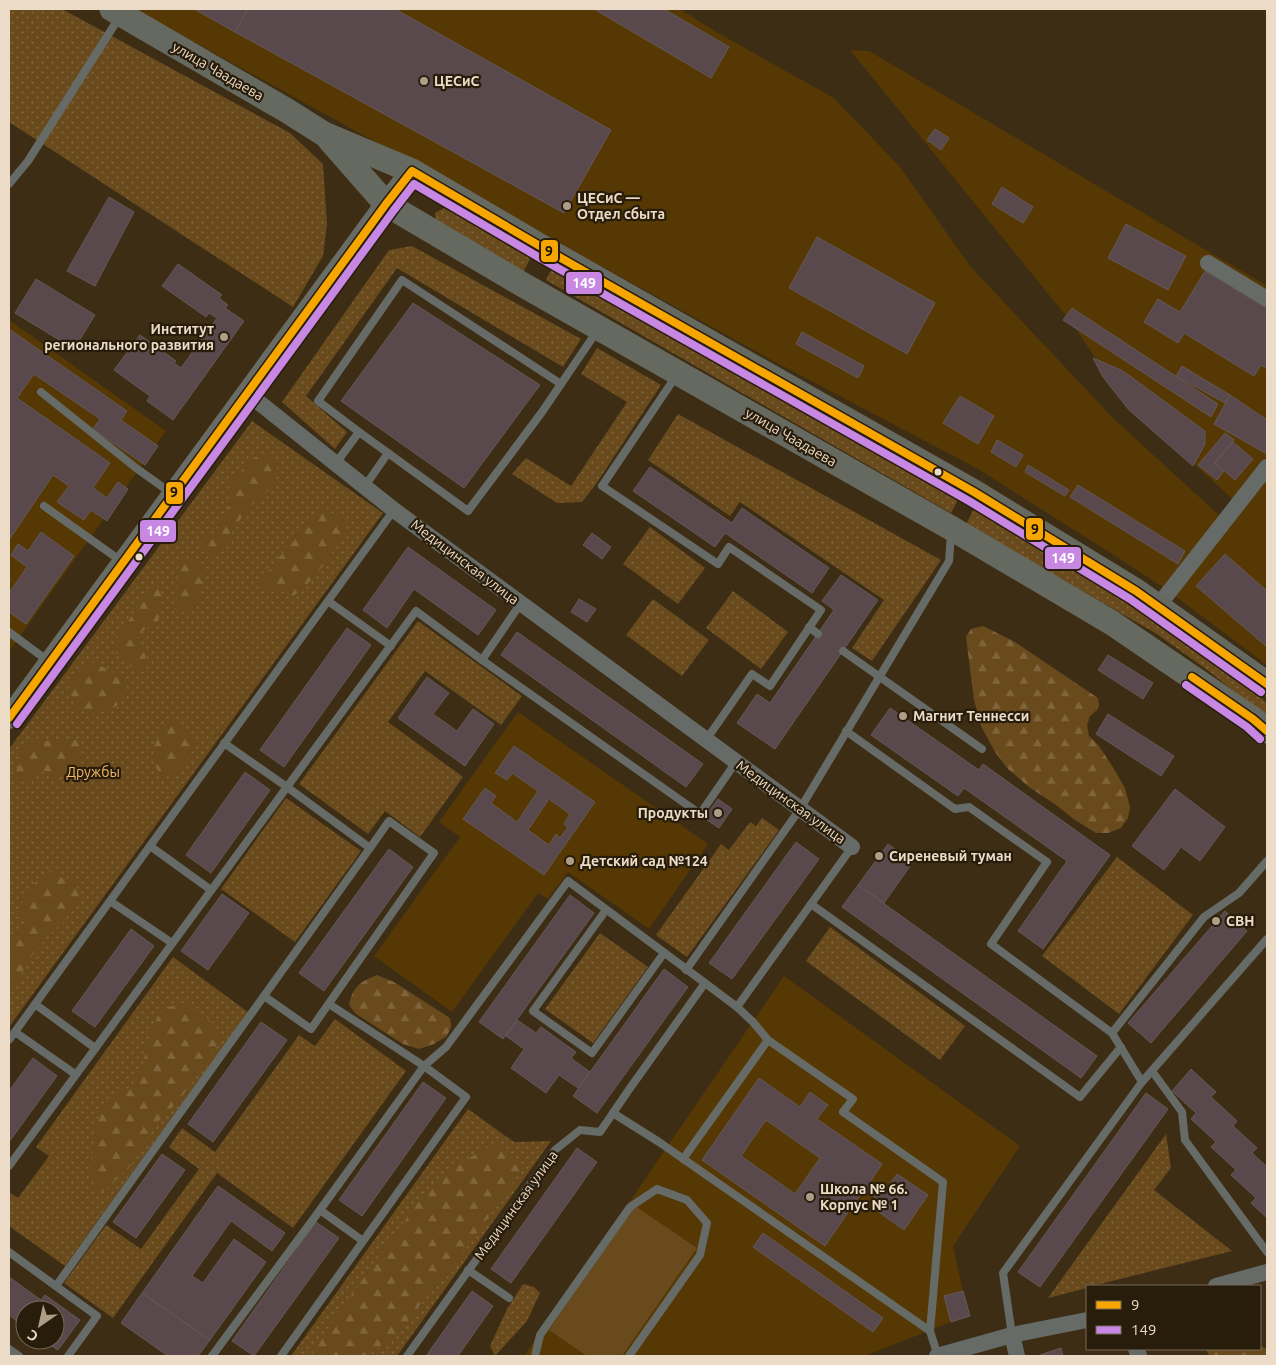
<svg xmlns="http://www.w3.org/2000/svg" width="1276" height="1365" font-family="Ubuntu,sans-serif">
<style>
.built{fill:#553804}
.grass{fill:url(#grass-dots)}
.forest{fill:url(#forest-firs)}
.pitch{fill:#694a1d}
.building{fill:#59484c;stroke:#655956;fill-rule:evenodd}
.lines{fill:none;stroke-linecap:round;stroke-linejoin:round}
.service{stroke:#666b67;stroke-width:8}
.minor{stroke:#666b67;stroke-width:16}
.secondary{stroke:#686c65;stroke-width:22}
.primary{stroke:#66695f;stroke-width:25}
.bus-1-casing{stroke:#281c0b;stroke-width:11}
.bus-2-casing{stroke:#281c0b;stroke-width:11}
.bus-1{stroke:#f7a600;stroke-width:8}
.bus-2{stroke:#c787e3;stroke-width:8}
.poi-dot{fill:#ae9e88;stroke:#281c0b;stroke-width:2}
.bus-dot{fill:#ecdbc6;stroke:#281c0b;stroke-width:2}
.labels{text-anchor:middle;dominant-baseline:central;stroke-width:4.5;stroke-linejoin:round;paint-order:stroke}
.street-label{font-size:14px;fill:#ecdbc6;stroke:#281c0b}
.poi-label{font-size:14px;font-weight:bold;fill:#ecdbc6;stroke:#281c0b;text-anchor:start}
.park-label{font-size:14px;fill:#f6bb67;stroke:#281c0b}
.line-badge{stroke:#281c0b;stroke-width:2}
.badge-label{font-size:14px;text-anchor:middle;font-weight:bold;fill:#fff}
.pale-badge-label{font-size:14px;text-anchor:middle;font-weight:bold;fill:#111}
</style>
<defs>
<pattern id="grass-dots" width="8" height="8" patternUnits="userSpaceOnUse" patternTransform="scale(1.25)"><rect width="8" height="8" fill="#694a1d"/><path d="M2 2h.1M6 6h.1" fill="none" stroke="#7f643c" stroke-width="1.8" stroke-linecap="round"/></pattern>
<pattern id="forest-firs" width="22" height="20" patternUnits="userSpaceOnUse" patternTransform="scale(1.25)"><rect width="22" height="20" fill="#694a1d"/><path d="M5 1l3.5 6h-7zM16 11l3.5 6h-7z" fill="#7f643c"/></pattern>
</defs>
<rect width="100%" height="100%" fill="#3c2d14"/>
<!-- built -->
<g class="built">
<polygon points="134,9 680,9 718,33 834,98 900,167 970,266 1113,418 1222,518 1238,504 1125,401 1071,322 850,50 869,51 1267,286 1267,665 1167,590 1126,563 978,469 779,364"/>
<polygon points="9,320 166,431 9,652"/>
<polygon points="518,712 708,844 649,929 568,872 548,899 538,893 452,1012 374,956 460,837 439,822"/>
<polygon points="784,976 1020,1146 953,1246 963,1291 970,1316 951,1322 865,1356 524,1356"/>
</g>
<!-- grass -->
<g class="grass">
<polygon points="9,9 62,9 290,133 323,164 327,224 323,256 293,307 9,122"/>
<polygon points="444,208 532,255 523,273 436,222 435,213"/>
<polygon points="412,246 581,339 563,367 397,268 306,396 347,432 335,449 282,402 389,250"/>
<polygon points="552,268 959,498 951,513 546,280"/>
<polygon points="597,348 661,385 596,484 582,502 557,503 512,474 526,458 571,486 627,402 581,374"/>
<polygon points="678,414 941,560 872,661 852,648 884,600 740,502 730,516 648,460"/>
<polygon points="252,421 383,513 9,1027 9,749"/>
<polygon points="974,509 1165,624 1217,663 1267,703 1267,718 1210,672 1157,634 966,524"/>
<polygon points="650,527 705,568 678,604 623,564"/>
<polygon points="733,591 788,632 761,669 706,628"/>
<polygon points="653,599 709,640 682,676 626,635"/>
<polygon points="418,621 522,696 501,725 425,671 388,722 463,777 420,837 385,811 368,834 299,784"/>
<polygon points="286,798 361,851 295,942 221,889"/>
<polygon points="762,818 779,830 687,957 656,935 721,844 729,850 750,822 756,826"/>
<polygon points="1117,857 1193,915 1119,1014 1042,956"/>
<polygon points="830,927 965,1026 940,1060 806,961"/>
<polygon points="600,933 648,967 593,1043 545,1009"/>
<polygon points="173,957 248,1012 65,1266 9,1226 9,1192 18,1198 49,1156 36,1147"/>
<polygon points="335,1019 406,1071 293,1228 217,1173 113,1318 64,1283 106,1225 141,1249 199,1169 169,1147 182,1128 215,1152 299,1035 315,1046"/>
<polygon points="468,1109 514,1142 551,1141 397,1356 291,1356"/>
<polygon points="1166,1134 1171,1168 1154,1190 1232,1251 1092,1286 1087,1286 1087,1288 1048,1298"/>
<polygon points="523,1284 534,1287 540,1293 527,1321 495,1356 490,1346 507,1309"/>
</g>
<!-- forest -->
<g class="forest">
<path d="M263 453C269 455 272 457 275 462 286 481 259 497 248 509 237 522 230 538 219 551L214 554C205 551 200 548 203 538L211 535 218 529 220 519 230 505 232 495 230 484 250 460Z"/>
<path d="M319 508 341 517 349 523C335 550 318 578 293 596 283 591 274 588 262 588L261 585V581L310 518Z"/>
<path d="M186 558 204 569 207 574C201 582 202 590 199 598 195 605 184 613 176 614L174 613 177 599 179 562 182 559Z"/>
<path d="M152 586 157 587 161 590V609L158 622C148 628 137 631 136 644 147 654 149 658 140 671H136L113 650V645L148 590Z"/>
<polygon points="983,626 1015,642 1098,698 1099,705 1098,709 1090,716 1087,725 1089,736 1099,746 1114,769 1125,788 1130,807 1128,818 1121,828 1108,833 1096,833 1075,820 1056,805 1029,787 1008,769 995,752 981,726 974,700 966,637 971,629"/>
<path d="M90 662C98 664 120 674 125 681 130 689 123 701 116 706 113 708 98 713 94 713 87 713 81 710 75 707 65 684 71 675 90 662Z"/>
<path d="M169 721C183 723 193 732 197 745L180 769 171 776 163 777C160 773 156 769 154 763 149 751 161 730 169 721Z"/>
<path d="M76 740C80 743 82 745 82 750 81 760 66 779 57 781 54 778 51 773 48 772 37 766 28 791 14 775L19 765 21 750 26 743 38 741Z"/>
<path d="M50 870 63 878 73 881 81 896 63 922 45 939 30 958 18 981 9 996V943L13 942 24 930V919L20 909C26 892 35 880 50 870Z"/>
<path d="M377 975 394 982 450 1018 451 1024V1027L447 1036 434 1044 419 1049 403 1044 356 1014 349 1005C353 986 360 982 377 975Z"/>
<path d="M183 1003C196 1011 222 1024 221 1041L180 1099 158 1122 132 1164 103 1192 94 1189 92 1181 90 1165 92 1156 95 1126 104 1104 118 1093 130 1088 141 1071 149 1038 157 1018 166 1008Z"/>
<polygon points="500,1145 521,1164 520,1172 455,1264 432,1288 401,1331 367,1356 311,1356 321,1338 427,1190 457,1166 479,1152 489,1147"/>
<polygon points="1260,1346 1267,1349 1267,1356 1209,1356 1206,1349 1260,1349"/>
</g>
<!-- pitch -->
<polygon class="pitch" points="635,1206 697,1248 622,1356 587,1356 549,1330"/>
<!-- building -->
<g class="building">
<polygon points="194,9 248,9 235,32"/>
<polygon points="248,9 395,9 611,130 564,213 235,32"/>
<polygon points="594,9 664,9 729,47 711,78"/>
<polygon points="935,129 949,138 941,150 927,140"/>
<polygon points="1002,187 1033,207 1023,223 992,204"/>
<polygon points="109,197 134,212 95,286 67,271"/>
<polygon points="1126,224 1186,256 1168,290 1108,258"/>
<polygon points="817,237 935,303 907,354 789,288"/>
<polygon points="178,264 222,295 219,298 228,305 225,308 244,321 173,420 147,401 150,396 114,370 140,335 176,361 174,363 181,368 217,318 209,313 206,317 162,286"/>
<polygon points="1205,271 1267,309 1266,314 1267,314 1267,369 1261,365 1254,376 1184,333 1178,343 1144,322 1158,299 1180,312"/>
<polygon points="36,279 95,315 74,349 15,313"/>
<polygon points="413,303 540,385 464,488 341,401"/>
<polygon points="1072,308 1218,404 1211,417 1063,320"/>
<polygon points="9,329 127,411 121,420 158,446 145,465 93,429 100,419 34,374 17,398 110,463 93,488 107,498 118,482 128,489 107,521 91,510 84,520 57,502 69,486 53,475 9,540"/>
<polygon points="802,332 864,366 858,378 796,344"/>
<polygon points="1093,358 1123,371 1205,431 1205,444 1193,466 1129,410 1103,377"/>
<polygon points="1182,366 1230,395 1225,403 1176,376"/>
<polygon points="1230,395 1267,420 1267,454 1214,424"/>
<polygon points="960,396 994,416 978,444 943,423"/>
<polygon points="1225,433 1234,440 1214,463 1224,471 1217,480 1198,465"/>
<polygon points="997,440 1023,455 1016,467 991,452"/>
<polygon points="1233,442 1253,459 1235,480 1215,463"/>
<polygon points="1028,465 1069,490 1065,496 1025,472"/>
<polygon points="650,467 732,523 742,508 829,568 812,593 725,533 715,547 633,491"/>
<polygon points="1078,485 1185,551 1178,564 1070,497"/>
<polygon points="41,532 74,556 26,624 9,612 9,593 27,567 11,555 18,544 28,551"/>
<polygon points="592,533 611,547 602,559 583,545"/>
<polygon points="408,547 496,610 478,635 414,589 387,628 363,610"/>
<polygon points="1225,554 1267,591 1267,647 1196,586"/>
<polygon points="841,575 878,600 775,749 737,723 757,694 770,703 834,610 822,601"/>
<polygon points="579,599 596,609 587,622 571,612"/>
<polygon points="347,628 371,645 284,767 260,750"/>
<polygon points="517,632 703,764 686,787 501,655"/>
<polygon points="1108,655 1153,683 1143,699 1098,670"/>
<polygon points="427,677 449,693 433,714 457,731 473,709 494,724 465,766 398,718"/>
<polygon points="890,708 979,770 983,764 1110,855 1043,949 1018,931 1067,861 964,788 958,796 871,735"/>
<polygon points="1108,714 1174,756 1161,776 1096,734"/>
<path d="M514 746 595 802 544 875 463 819 485 788 496 796 491 803 517 822 538 791 512 773 507 780 495 773ZM549 799 570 814 564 824 568 827 560 838 556 834 549 845 528 830Z"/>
<polygon points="245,772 270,790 211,873 186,855"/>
<polygon points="1175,789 1225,827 1200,861 1181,847 1164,870 1132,846"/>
<polygon points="718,799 732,809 719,828 704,818"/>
<polygon points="796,842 819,859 732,979 709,963"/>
<polygon points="888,844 913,862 884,903 858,885"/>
<polygon points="389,849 413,867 324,991 299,973"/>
<polygon points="858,885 1097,1056 1081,1078 842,907"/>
<polygon points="222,894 249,913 208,970 181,951"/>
<polygon points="570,895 594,913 503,1039 479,1022"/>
<polygon points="1225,911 1247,931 1151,1043 1128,1023"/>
<polygon points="131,929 154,946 95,1027 72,1011"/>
<polygon points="664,969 688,987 597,1113 573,1096"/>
<polygon points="517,1020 536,1033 541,1027 576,1052 571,1058 590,1072 578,1088 559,1075 546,1093 511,1068 524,1049 506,1036"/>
<polygon points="261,1022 287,1040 213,1142 188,1124"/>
<polygon points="33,1058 57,1076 9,1142 9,1091"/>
<polygon points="1191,1069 1216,1092 1211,1097 1237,1121 1233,1126 1257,1148 1252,1153 1267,1167 1267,1218 1251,1203 1256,1198 1231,1175 1236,1170 1211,1147 1216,1142 1191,1119 1196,1113 1172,1091"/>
<path d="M759 1078 800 1107 810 1092 828 1105 817 1119 882 1164 870 1182 884 1192 897 1174 928 1195 904 1230 873 1208 879 1200 864 1189 825 1246 702 1160ZM766 1120 820 1158 795 1194 741 1156Z"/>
<polygon points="423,1082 446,1098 362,1216 339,1200"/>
<polygon points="1146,1093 1168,1109 1040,1287 1018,1272"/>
<polygon points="577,1148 597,1162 511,1283 491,1269"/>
<polygon points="162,1154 185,1170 136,1238 113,1222"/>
<polygon points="218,1186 285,1233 272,1251 231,1221 192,1276 203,1283 234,1239 266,1262 210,1340 142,1293"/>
<polygon points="316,1222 339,1238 254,1356 232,1341"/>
<polygon points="763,1233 883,1318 873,1332 753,1247"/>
<polygon points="9,1277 41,1300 45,1295 80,1320 58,1350 43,1340 55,1340 55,1310 25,1310 25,1327 9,1315"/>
<polygon points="472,1291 493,1306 458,1356 426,1356"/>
<polygon points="963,1291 970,1316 951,1322 944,1296"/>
<polygon points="142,1293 210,1340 198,1356 168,1356 121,1323"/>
<polygon points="1061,1348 1063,1356 1040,1356 1040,1355"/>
</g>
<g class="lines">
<!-- service -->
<g class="service">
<polyline points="9,184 28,161 120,16"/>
<polyline points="676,376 602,486 718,564 729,547 821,610 770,686 752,674 706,740"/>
<polyline points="41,392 136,468 171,493"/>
<polyline points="359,432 318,401 402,280 561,384"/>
<polyline points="336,463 359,432 388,453"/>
<polyline points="365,486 388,453 468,511 542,412 597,331"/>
<polyline points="44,506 121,561"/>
<polyline points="328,601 391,646"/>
<polyline points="521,603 482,660 700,814 736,762"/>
<polyline points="809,627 818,634"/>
<polyline points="9,632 48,661"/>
<polyline points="843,651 982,749"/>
<polyline points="846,731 955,809 969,807 1047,862 991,944 1112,1033 1204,917 1239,893 1267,861"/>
<polyline points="150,846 211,890"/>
<polyline points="110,901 172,943"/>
<polyline points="811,904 1080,1097 1121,1047"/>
<polyline points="606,910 533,1011 592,1053 664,953"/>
<polyline points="686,970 800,809 949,561 951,534"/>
<polyline points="264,996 311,1029 434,853 389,821 370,848"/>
<polyline points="35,1004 95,1048"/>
<polyline points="737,1007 753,1022 768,1040"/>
<polyline points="15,1032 75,1074"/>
<polyline points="1112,1033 1142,1082 1267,939"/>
<polyline points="9,1040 394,510"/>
<polyline points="1152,1071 1182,1112 1185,1140 1267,1252"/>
<polyline points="613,1113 659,1142 930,1331 938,1356"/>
<polyline points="683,1159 768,1040 853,1099 843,1112 943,1182 930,1331"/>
<polyline points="9,1166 416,611 482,660"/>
<polyline points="320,1210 363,1241"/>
<polyline points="9,1252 97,1316 68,1356"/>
<polyline points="468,1270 509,1298"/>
<polyline points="56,1286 370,848 287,787 224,743"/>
<polyline points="1012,1335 1003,1273 1142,1082"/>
<polyline points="9,1349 19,1356"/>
<polyline points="212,1356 320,1210 424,1066 446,1047 568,881 705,983"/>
<polyline points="281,1356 466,1097 424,1066 329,1004"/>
<polyline points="407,1356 555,1150 580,1130 600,1132 628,1091 705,983 737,1007 852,847"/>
<polyline points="535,1356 540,1335 630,1207 657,1189 687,1200 707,1223 700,1255 629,1356"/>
</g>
<!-- minor -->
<g class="minor">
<polyline points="1208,263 1267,299"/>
<polyline points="247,393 394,510 852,847"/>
<polyline points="1158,606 1267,467"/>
<polyline points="1216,1286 1267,1272"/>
<polyline points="1012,1335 1017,1356"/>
<polyline points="1136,1349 1139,1356"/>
<polyline points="937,1356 1012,1335 1087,1320"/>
</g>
<!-- secondary -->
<polyline class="secondary" points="9,718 386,204 412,171"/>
<!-- primary -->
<g class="primary">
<polyline points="112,9 286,110 324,134 412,171 545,249 974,492 1136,591 1267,684"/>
<polyline points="329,139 386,204 525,286 951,528 1112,623 1253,719 1267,731"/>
</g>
<!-- bus-1 casing -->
<g class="bus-1-casing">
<g id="bus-1">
<polyline points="1192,677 1253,719 1267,731"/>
<polyline points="9,718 386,204 412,171 545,249 974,492 1136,591 1267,684"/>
</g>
</g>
<!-- bus-2 casing -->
<g class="bus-2-casing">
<g id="bus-2">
<polyline points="1186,685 1247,727 1260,739"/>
<polyline points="17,724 394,210 414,184 540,258 969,501 1130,599 1261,692"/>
</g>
</g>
<!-- bus-1 -->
<use href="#bus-1" class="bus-1"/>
<!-- bus-2 -->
<use href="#bus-2" class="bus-2"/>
</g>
<!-- markers -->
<g class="poi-dot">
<circle cx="424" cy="81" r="5"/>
<circle cx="567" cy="206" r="5"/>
<circle cx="224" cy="337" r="5"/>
<circle cx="903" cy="716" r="5"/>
<circle cx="718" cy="813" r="5"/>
<circle cx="879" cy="856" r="5"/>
<circle cx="570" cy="861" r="5"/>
<circle cx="1216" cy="921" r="5"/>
<circle cx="810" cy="1197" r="5"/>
</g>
<g class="bus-dot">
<circle cx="938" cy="472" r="4.5"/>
<circle cx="139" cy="557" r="4.5"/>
</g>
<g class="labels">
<!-- street labels -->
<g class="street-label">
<text transform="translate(218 71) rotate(30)">улица Чаадаева</text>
<text transform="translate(791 437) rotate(30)">улица Чаадаева</text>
<text transform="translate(465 562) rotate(37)">Медицинская улица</text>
<text transform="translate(791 802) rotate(36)">Медицинская улица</text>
<text transform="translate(516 1205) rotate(-54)">Медицинская улица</text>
</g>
<!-- poi labels -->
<g class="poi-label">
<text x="434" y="81">ЦЕСиС</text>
<text x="577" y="198">ЦЕСиС —<tspan x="577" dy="16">Отдел сбыта</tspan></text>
<text x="214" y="329" text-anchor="end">Институт<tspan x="214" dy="16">регионального развития</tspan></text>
<text x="913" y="716">Магнит Теннесси</text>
<text x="708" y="813" text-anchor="end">Продукты</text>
<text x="889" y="856">Сиреневый туман</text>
<text x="580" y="861">Детский сад №124</text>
<text x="1226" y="921">СВН</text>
<text x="820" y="1189">Школа № 66.<tspan x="820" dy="16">Корпус № 1</tspan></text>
</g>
<!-- park labels -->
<g class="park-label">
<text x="93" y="772">Дружбы</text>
</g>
</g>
<g class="line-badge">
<rect x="540" y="239" width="19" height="24" rx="5" fill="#f7a600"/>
<rect x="565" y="271" width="38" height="24" rx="5" fill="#c787e3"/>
<rect x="165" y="481" width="19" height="24" rx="5" fill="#f7a600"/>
<rect x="1025" y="517" width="19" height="24" rx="5" fill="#f7a600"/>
<rect x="139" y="519" width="38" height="24" rx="5" fill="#c787e3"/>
<rect x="1044" y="546" width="38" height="24" rx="5" fill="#c787e3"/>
</g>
<g class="badge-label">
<text x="584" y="288">149</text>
<text x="158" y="536">149</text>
<text x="1063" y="563">149</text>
</g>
<g class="pale-badge-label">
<text x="549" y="256">9</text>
<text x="174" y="497">9</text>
<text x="1035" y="534">9</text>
</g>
<!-- border -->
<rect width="1276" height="1365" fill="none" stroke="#ecdbc6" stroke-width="20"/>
<!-- legend -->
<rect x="1086" y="1285" width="175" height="65" fill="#281c0b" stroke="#766856"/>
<rect x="1096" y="1301" width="25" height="8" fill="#f7a600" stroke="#766856"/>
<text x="1131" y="1310" font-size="15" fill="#ecdbc6">9</text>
<rect x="1096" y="1326" width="25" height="8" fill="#c787e3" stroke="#766856"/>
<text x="1131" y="1335" font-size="15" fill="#ecdbc6">149</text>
<!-- north arrow -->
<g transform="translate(40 1325) rotate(214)"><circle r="24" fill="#281c0b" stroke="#766856"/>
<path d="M0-4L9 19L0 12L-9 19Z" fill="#ae9e88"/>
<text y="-8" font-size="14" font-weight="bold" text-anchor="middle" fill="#ecdbc6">С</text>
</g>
</svg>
